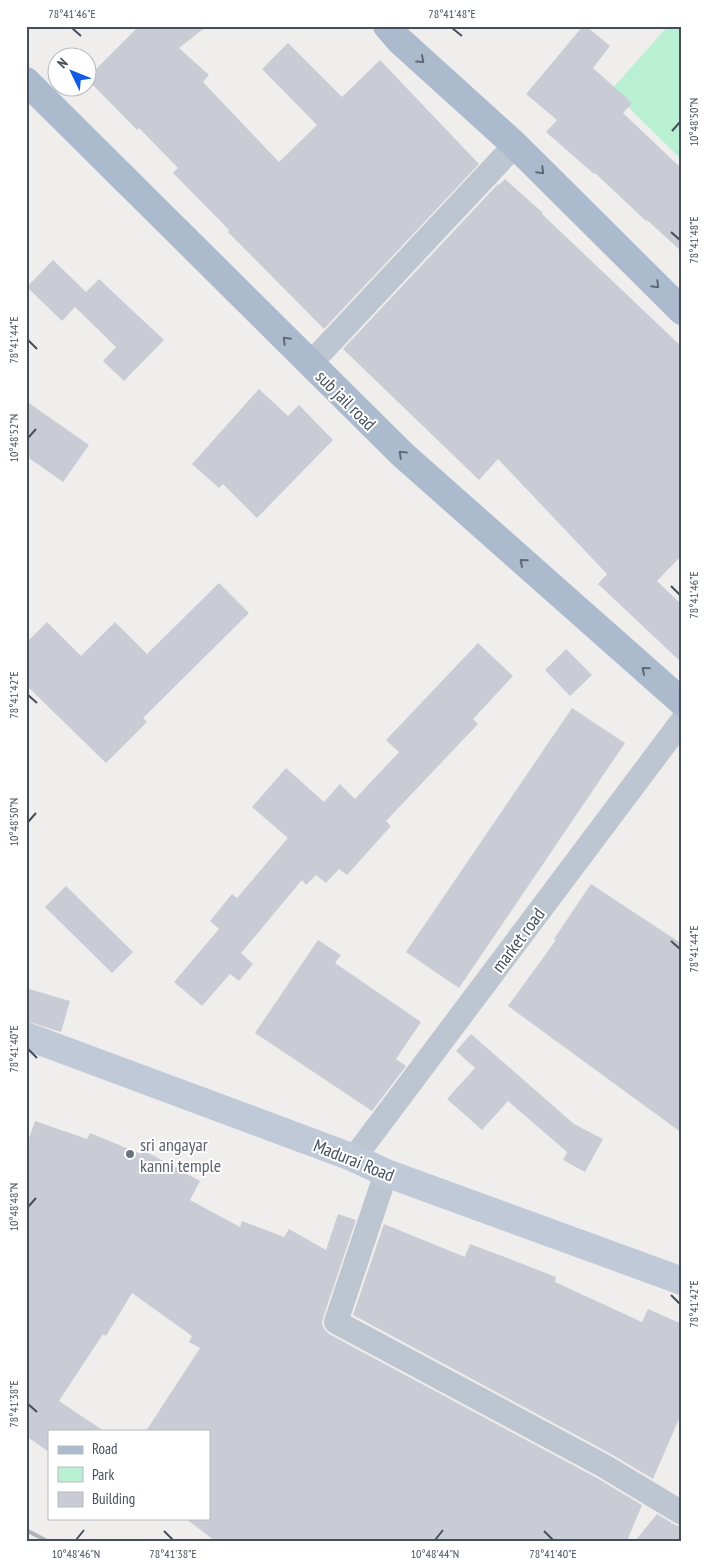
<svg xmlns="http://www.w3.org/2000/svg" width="708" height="1567" font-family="'PT Sans Narrow',sans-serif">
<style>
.green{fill:#b9f0d3}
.building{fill:#c9ccd4}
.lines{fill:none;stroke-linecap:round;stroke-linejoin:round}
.minor{stroke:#bdc6d0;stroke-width:24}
.secondary{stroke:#bfc9d7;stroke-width:28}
.primary{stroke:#acbace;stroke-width:28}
.rail{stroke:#afb2b8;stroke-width:4}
.oneway{stroke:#5f6a78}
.ticks{fill:none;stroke:#454f5c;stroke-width:2}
.worship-dot{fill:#6b7280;stroke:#fff;stroke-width:2}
.labels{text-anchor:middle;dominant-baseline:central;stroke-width:4;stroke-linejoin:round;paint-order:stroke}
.street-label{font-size:18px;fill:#454f5c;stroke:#fff}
.worship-label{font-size:18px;fill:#5b616d;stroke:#fff;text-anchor:start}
.neatline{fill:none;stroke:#454f5c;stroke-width:2}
.ticks-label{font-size:12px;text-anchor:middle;fill:#454f5c}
</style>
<rect width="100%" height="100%" fill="#f0eeed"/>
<!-- green -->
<polygon class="green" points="668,26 682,26 682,160 611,90"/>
<!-- building -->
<g class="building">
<polygon points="139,26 207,26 179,48 209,75 203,82 279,162 317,125 262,69 288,43 342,97 380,60 479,164 324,329 228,232 229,230 173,173 178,168 139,128 137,130 88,80 88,77"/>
<polygon points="583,26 586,26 610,46 593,68 632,103 623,113 682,169 682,252 647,220 646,221 595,173 594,174 546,132 557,120 526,94"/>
<polygon points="505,179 543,213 542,214 682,347 682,555 657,581 682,605 682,663 598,584 607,574 498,459 479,480 343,349 498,184 499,185"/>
<polygon points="53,260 86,292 99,279 164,340 124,381 103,361 116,347 75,307 62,321 27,287"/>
<polygon points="259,389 288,416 299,405 333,440 257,518 223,484 219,488 192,464"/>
<polygon points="26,401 89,445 63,482 26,456"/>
<polygon points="219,583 249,613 143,718 147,722 106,763 26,685 26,643 47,622 81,656 115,622 147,654"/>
<polygon points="478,643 513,676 473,719 478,724 386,821 391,826 347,875 339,869 326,883 316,875 306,885 302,880 241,953 253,964 239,981 230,974 202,1006 174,982 219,929 210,921 232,894 237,898 288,838 252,807 286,768 324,802 340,784 355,799 399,752 386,740"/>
<polygon points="566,649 592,675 570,696 545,670"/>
<polygon points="572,708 625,743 459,988 406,952"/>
<polygon points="591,884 682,944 682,1133 508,1006 556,940 554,939"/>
<polygon points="66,886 133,952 112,973 45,907"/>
<polygon points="318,940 341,955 335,963 421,1022 396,1059 406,1066 372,1111 255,1033"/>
<polygon points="26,988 70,1001 61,1032 26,1021"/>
<polygon points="471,1034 574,1124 603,1139 585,1172 563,1160 567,1152 508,1101 482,1130 447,1099 475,1068 456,1051"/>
<polygon points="35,1121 87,1139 90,1133 141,1154 143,1150 200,1181 190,1200 240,1227 242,1221 284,1237 289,1229 326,1250 338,1214 356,1220 323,1318 322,1324 325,1330 329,1334 597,1478 642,1505 627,1541 215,1541 185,1518 209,1518 209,1431 146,1431 200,1348 189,1342 192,1336 132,1293 106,1336 103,1334 59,1401 104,1431 49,1431 49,1452 26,1436 26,1147"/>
<polygon points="384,1224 465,1257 470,1244 515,1261 556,1277 555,1282 642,1322 648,1309 682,1324 682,1412 653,1479 611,1454 353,1315"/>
<polygon points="657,1514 675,1525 682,1527 682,1541 635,1541"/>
</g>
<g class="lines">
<!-- minor -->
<g class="minor">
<polyline points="310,364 515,145"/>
<polyline points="354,1158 682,721"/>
<polyline points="386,1173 336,1322 604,1466 682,1513"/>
</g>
<!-- secondary -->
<polyline class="secondary" points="26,1036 354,1158 386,1173 682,1281"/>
<!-- primary -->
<g class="primary">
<polyline points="387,26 399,40 515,145 682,311"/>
<polyline points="26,81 403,455 682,702"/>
</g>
<!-- rail -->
<polyline class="rail" points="26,1530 47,1541"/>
</g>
<!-- one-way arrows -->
<defs><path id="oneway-chevron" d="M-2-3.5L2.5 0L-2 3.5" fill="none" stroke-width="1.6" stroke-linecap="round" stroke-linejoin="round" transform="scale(1.25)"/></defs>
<g class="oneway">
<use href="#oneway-chevron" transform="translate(421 60) rotate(42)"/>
<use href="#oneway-chevron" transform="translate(541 171) rotate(45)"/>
<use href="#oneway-chevron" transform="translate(656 285) rotate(45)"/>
<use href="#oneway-chevron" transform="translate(286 340) rotate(-135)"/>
<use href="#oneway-chevron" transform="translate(402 454) rotate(-137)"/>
<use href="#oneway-chevron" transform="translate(523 562) rotate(-139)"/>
<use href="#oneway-chevron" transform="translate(645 670) rotate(-139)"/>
</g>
<!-- ticks -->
<path class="ticks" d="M72 28 81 36M452 28 462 36M672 131 680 122M671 232 680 240M28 340 37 349M28 438 36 429M671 586 680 595M28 695 37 703M28 822 36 813M671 941 680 949M28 1049 37 1058M28 1207 36 1198M671 1295 680 1304M28 1404 37 1412M164 1531 173 1540M544 1531 553 1540M76 1540 84 1530M435 1540 443 1530"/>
<!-- markers -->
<circle class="worship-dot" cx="130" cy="1154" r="5"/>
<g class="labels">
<!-- street labels -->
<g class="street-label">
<text transform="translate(346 400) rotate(45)">sub jail road</text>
<text transform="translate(518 940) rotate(-53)">market road</text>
<text transform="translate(354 1160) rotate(22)">Madurai Road</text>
</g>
<!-- worship labels -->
<g class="worship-label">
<text x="140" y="1144">sri angayar<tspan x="140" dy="21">kanni temple</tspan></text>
</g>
</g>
<!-- border -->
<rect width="708" height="1567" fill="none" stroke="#ffffff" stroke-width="55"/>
<!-- legend -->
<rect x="48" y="1430" width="162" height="90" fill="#ffffff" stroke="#b5b9be"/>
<rect x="58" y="1446" width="25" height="8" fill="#acbace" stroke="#b5b9be"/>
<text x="92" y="1454" font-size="15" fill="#454f5c">Road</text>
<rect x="58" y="1467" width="25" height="15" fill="#b9f0d3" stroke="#b5b9be"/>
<text x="92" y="1480" font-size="15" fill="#454f5c">Park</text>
<rect x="58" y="1492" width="25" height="15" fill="#c9ccd4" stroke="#b5b9be"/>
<text x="92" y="1504" font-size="15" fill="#454f5c">Building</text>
<!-- north arrow -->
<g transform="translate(72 72) rotate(313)"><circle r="24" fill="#ffffff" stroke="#b5b9be"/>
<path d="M0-4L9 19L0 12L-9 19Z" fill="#125ce5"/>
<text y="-8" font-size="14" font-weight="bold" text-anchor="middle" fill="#454f5c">N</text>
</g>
<rect x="28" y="28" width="652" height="1512" class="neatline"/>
<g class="ticks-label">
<text x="72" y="18">78°41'46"E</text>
<text x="452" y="18">78°41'48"E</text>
<text transform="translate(694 122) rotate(-90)" y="4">10°48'50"N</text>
<text transform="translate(694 240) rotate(-90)" y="4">78°41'48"E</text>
<text transform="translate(14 340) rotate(-90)" y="4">78°41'44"E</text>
<text transform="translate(14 438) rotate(-90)" y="4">10°48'52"N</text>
<text transform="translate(694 595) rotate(-90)" y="4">78°41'46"E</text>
<text transform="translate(14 695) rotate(-90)" y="4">78°41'42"E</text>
<text transform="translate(14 822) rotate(-90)" y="4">10°48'50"N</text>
<text transform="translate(694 949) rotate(-90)" y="4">78°41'44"E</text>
<text transform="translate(14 1049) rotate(-90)" y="4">78°41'40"E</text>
<text transform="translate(14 1207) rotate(-90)" y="4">10°48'48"N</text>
<text transform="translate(694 1304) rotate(-90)" y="4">78°41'42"E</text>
<text transform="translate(14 1404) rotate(-90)" y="4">78°41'38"E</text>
<text x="76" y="1558">10°48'46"N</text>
<text x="173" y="1558">78°41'38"E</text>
<text x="435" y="1558">10°48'44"N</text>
<text x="553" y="1558">78°41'40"E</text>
</g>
</svg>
